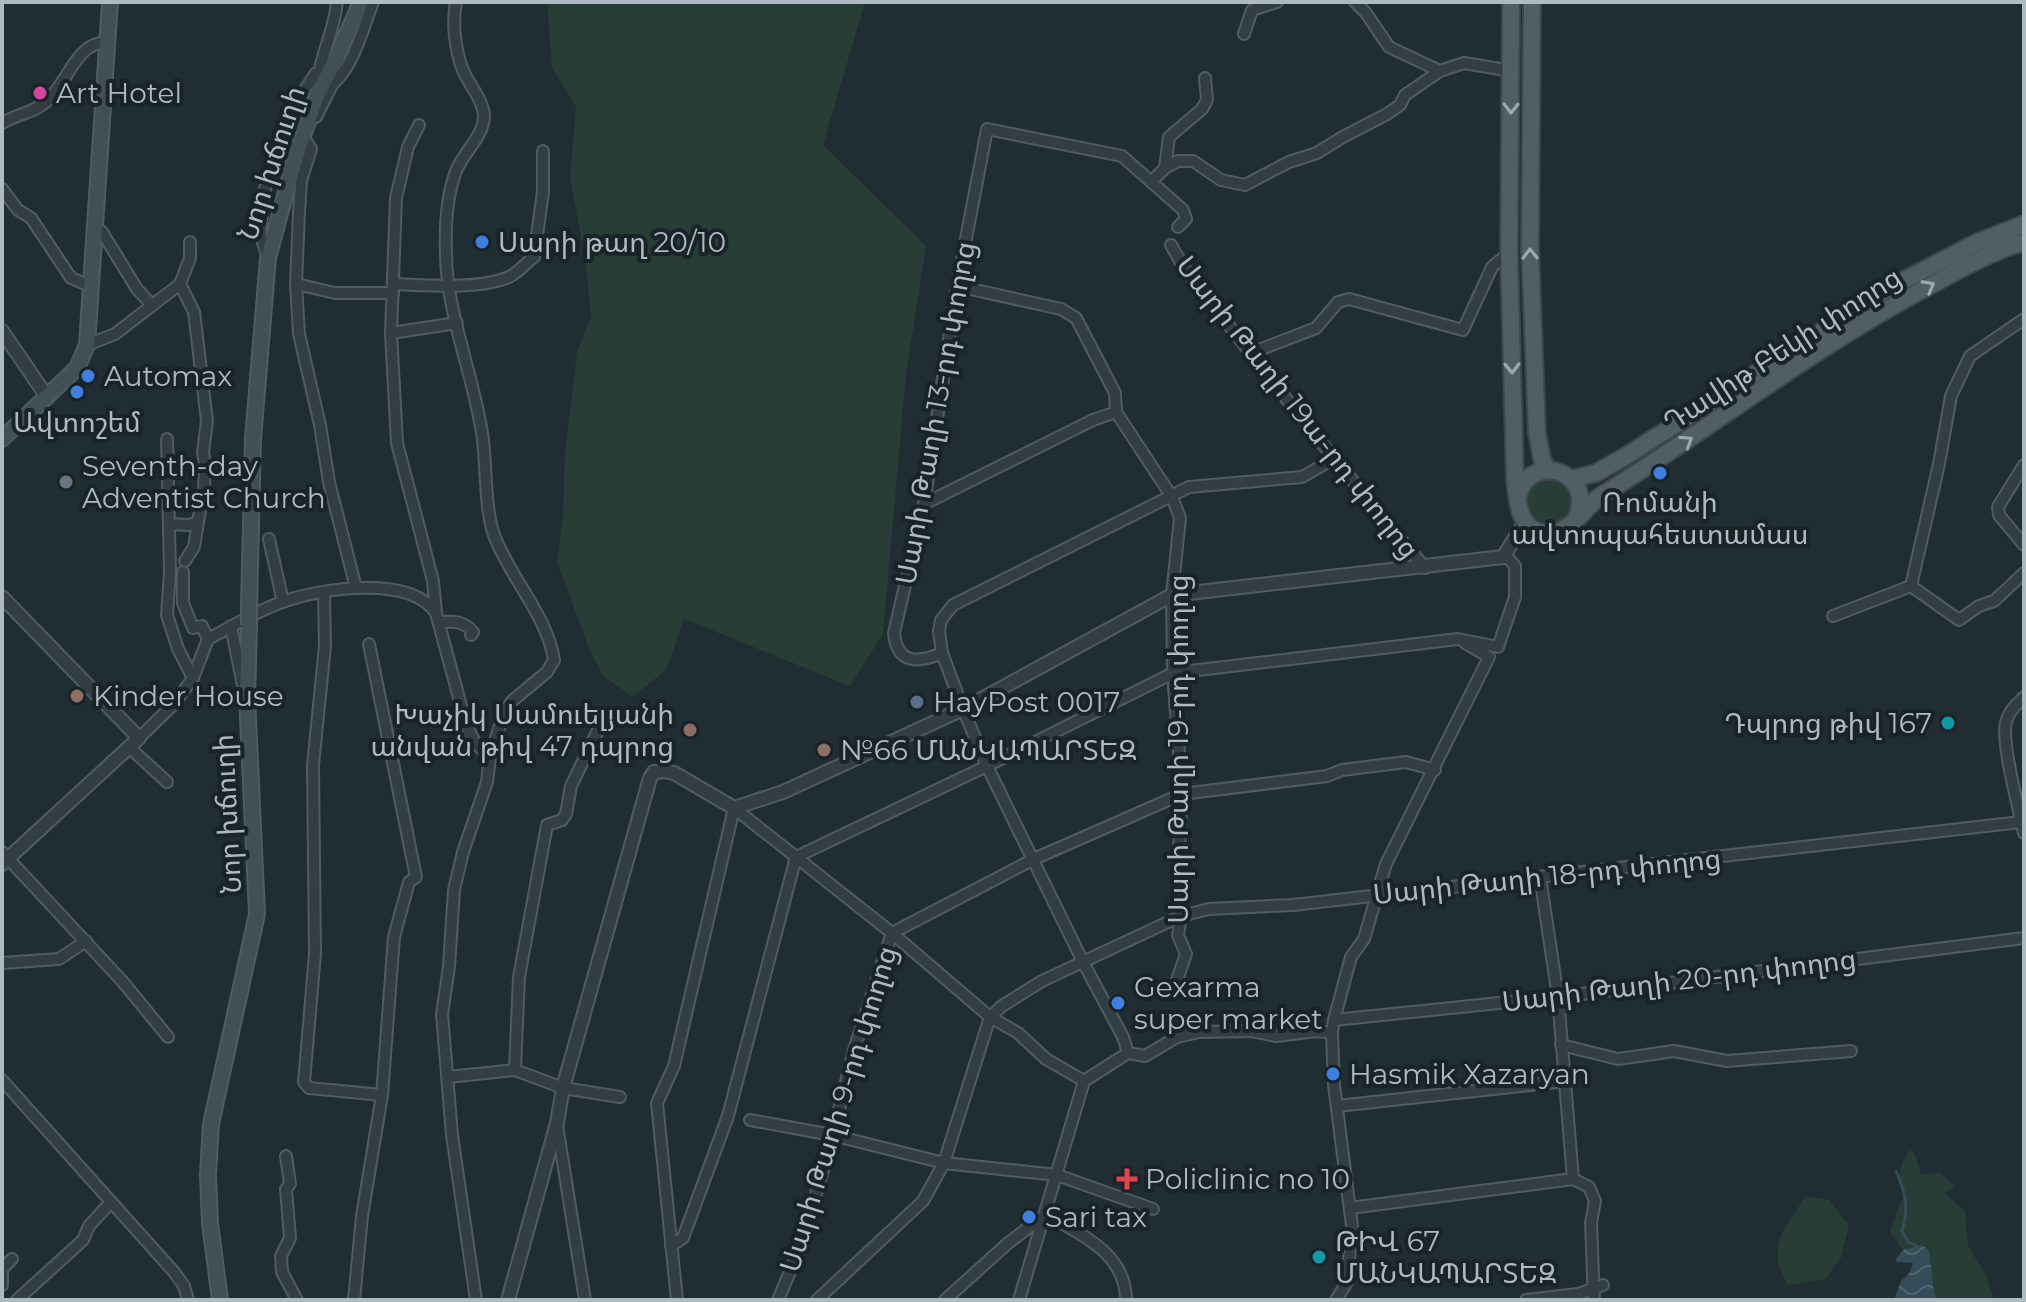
<svg xmlns="http://www.w3.org/2000/svg" width="2026" height="1302" font-family="Montserrat,'Noto Sans Armenian',sans-serif">
<style>
.grass{fill:#293d37}
.water{fill:url(#water-waves)}
.lines{fill:none;stroke-linecap:round;stroke-linejoin:round}
.stream{stroke:#354d59;stroke-width:3}
.minor-casing{stroke:#515c62;stroke-width:14}
.tertiary-casing{stroke:#515c62;stroke-width:16}
.secondary-casing{stroke:#515c62;stroke-width:18}
.primary-casing{stroke:#3d474d;stroke-width:20}
.minor{stroke:#333e44;stroke-width:10}
.tertiary{stroke:#333e44;stroke-width:12}
.secondary{stroke:#414f57;stroke-width:14}
.primary{stroke:#515e64;stroke-width:16}
.secondary-bridge-casing{stroke:#515c62;stroke-width:18;stroke-linecap:butt}
.secondary-bridge{stroke:#414f57;stroke-width:14}
.oneway{stroke:#9ba8ae}
.hotel-dot{fill:#d1479c;stroke:#192328;stroke-width:3}
.shop-dot{fill:#3f7fe0;stroke:#192328;stroke-width:3}
.worship-dot{fill:#6b7280;stroke:#192328;stroke-width:3}
.education-dot{fill:#8d6e63;stroke:#192328;stroke-width:3}
.service-dot{fill:#5c6f8a;stroke:#192328;stroke-width:3}
.culture-dot{fill:#0f9aa8;stroke:#192328;stroke-width:3}
.health-dot{fill:#e0444e;stroke:#192328;stroke-width:3}
.labels{text-anchor:middle;dominant-baseline:central;stroke-width:8;stroke-linejoin:round;paint-order:stroke}
.poi-label{font-size:28px;fill:#adbac1;stroke:#192328;text-anchor:start}
.street-label{font-size:28px;fill:#adbac1;stroke:#192328}
</style>
<defs>
<pattern id="water-waves" width="16" height="10" patternUnits="userSpaceOnUse" patternTransform="scale(2)"><rect width="16" height="10" fill="#354d59"/><path d="M0 5q4-4 8 0t8 0" fill="none" stroke="#50656f"/></pattern>
</defs>
<rect width="100%" height="100%" fill="#202d33"/>
<!-- grass -->
<g class="grass">
<polygon points="547,2 865,2 823,145 926,246 906,374 883,634 850,686 684,619 667,669 633,697 603,676 590,651 557,562 563,516 565,453 577,352 591,317 585,258 570,178 576,107 552,68"/>
<circle cx="1549" cy="502" r="24"/>
<polygon points="1909,1150 1915,1154 1921,1175 1940,1172 1955,1187 1944,1193 1965,1211 1968,1246 1987,1277 1994,1300 1938,1300 1934,1293 1929,1250 1921,1245 1903,1250 1890,1232 1903,1196 1898,1180 1903,1161"/>
<path d="M1806 1196 1829 1200 1849 1225 1841 1258 1825 1279 1788 1285C1764 1247 1785 1228 1806 1196Z"/>
</g>
<!-- water -->
<polygon class="water" points="1921,1245 1929,1250 1934,1293 1938,1300 1894,1300 1901,1281 1910,1272 1913,1263 1897,1262 1895,1260 1903,1250"/>
<g class="lines">
<!-- stream -->
<path class="stream" d="M1896 1171C1906 1193 1909 1208 1902 1231L1908 1242 1917 1246"/>
<!-- minor casing -->
<g class="minor-casing">
<g id="minor">
<path d="M337 2C334 36 317 58 318 93 351 80 361 33 373 2"/>
<path d="M456 2C452 23 455 48 462 68 468 84 484 100 484 117 483 137 463 153 456 171 447 195 445 229 446 255 447 314 473 374 482 433 487 464 484 506 494 535 510 578 547 615 554 660L547 672 512 701 504 713 490 757 487 782 463 852 454 890 449 967 442 1014 452 1135 476 1300"/>
<polyline points="1355,2 1366,13 1389,47 1440,71"/>
<polyline points="1244,34 1252,10 1277,2"/>
<polyline points="316,117 331,87"/>
<path d="M2 123C17 114 34 113 47 101 69 82 75 42 108 42"/>
<polyline points="419,125 408,147 396,198 391,333 397,443 433,581 436,613 466,724 475,743 490,757"/>
<polyline points="303,136 311,149 301,181 299,212 296,284 299,334 320,425 329,482 356,588"/>
<polyline points="1165,168 1169,137 1202,109 1207,100 1205,78"/>
<polyline points="1152,181 1165,168 1178,161 1193,161 1221,180 1245,185 1289,162 1317,153 1341,138 1387,114 1400,105 1405,95 1440,71 1464,63 1512,71"/>
<polyline points="2,189 18,210 31,218 71,278 90,286"/>
<polyline points="95,227 102,232 137,289 151,304"/>
<polyline points="1171,245 1184,268 1310,429 1425,568"/>
<polyline points="268,258 260,233 265,188 282,153 298,100 316,73"/>
<polyline points="296,284 335,293 393,293"/>
<path d="M394 284C426 285 479 290 509 277 518 273 526 263 534 257L543 192V151"/>
<polyline points="957,286 1061,309 1076,318 1115,393 1116,412 1172,497 1180,518 1172,595 1173,673 1182,794 1178,868 1181,916 1178,935 1186,954 1177,980 1186,989"/>
<polyline points="391,333 457,323"/>
<polyline points="87,345 115,334 180,284 190,258 190,242"/>
<polyline points="1251,353 1316,328 1338,302 1349,299 1463,330 1492,267 1509,253"/>
<polyline points="167,439 170,572 167,615 178,649 193,678"/>
<polyline points="2024,465 1998,507 1999,515 2024,545"/>
<polyline points="924,504 1093,420 1116,412"/>
<polyline points="169,524 189,525 198,522 204,489 205,464 203,452 207,421 194,312 180,284"/>
<polyline points="269,539 283,602"/>
<polyline points="185,561 194,547 198,522"/>
<polyline points="183,572 183,603 193,628 202,626 208,639"/>
<polyline points="1911,586 1939,464 1951,396 1970,356 2024,319"/>
<polyline points="1911,586 1959,620 1979,606 1994,601 2024,573"/>
<polyline points="324,593 325,646 313,765 315,954 304,1082 309,1088 382,1095"/>
<polyline points="1833,616 1911,586"/>
<path d="M440 622C453 621 464 621 473 632L471 635"/>
<polyline points="231,626 243,686"/>
<path d="M942 653C919 663 897 665 894 633L924 504 957 286 987 129 1122 156 1183 210 1186 219 1178 227"/>
<path d="M2024 697C2016 705 2009 711 2006 722 2001 743 2019 809 2024 833"/>
<path d="M139 738 175 703 193 678 208 639C233 626 258 610 285 601 324 588 410 575 436 613"/>
<polyline points="129,747 167,782"/>
<polyline points="2,852 123,982 168,1037"/>
<polyline points="1540,877 1558,997 1573,1179"/>
<polyline points="2,963 59,959 86,941"/>
<polyline points="1334,1020 1558,997 2024,938"/>
<polyline points="1561,1045 1618,1059 1674,1051 1727,1061 1851,1051"/>
<polyline points="1128,1053 1123,1037 1083,962 987,766 963,709 942,653 939,631 941,620 953,605 1189,487 1302,477 1335,458"/>
<polyline points="515,1070 519,977 547,825 562,820 566,814 571,786 603,720"/>
<polyline points="448,1077 515,1070 563,1088 620,1097"/>
<polyline points="2,1080 174,1272 184,1286 188,1300"/>
<polyline points="1084,1081 1128,1053 1145,1056 1177,1037 1199,1032 1251,1031 1276,1036 1317,1031 1332,1033"/>
<polyline points="1337,1106 1566,1081"/>
<polyline points="750,1120 832,1135 944,1163 1057,1175 1153,1209"/>
<polyline points="557,1125 585,1300"/>
<polyline points="286,1156 290,1184 286,1189 290,1238 281,1256 282,1272 297,1300"/>
<polyline points="1350,1208 1573,1179 1589,1187 1595,1201 1591,1223 1594,1300"/>
<polyline points="671,1246 683,1238 728,1116 796,857 987,766 1173,673 1458,639 1498,647 1515,597 1515,566 1509,559 1503,557"/>
<polyline points="2,1285 2,1269 12,1259"/>
<polyline points="17,1300 83,1240 89,1226 111,1202"/>
<polyline points="354,1300 362,1216 382,1095 394,937 409,882 416,877 369,644"/>
<polyline points="677,1300 657,1103 674,1066 734,808 892,933 990,1017 1018,1033 1046,1059 1084,1081"/>
<polyline points="778,1300 800,1248 829,1150 854,1050 892,933 1034,859 1182,794 1327,776 1342,770 1406,762 1435,770"/>
<polyline points="817,1300 923,1201 944,1163 990,1017 1002,1006 1042,981 1181,916 1209,909 1293,905 2021,822"/>
<path d="M945 1300 1007 1244 1046 1214C1081 1235 1126 1253 1126 1300"/>
<polyline points="1019,1300 1084,1081"/>
<polyline points="1336,1300 1347,1282 1352,1226 1334,1085 1332,1033 1334,1020 1351,957 1364,939 1386,864 1489,657 1465,643"/>
<polyline points="1526,1300 1578,1294 1603,1285"/>
</g>
</g>
<!-- tertiary casing -->
<g class="tertiary-casing">
<g id="tertiary">
<polyline points="2,331 47,397"/>
<polyline points="2,597 139,738 2,864"/>
<polyline points="508,1300 557,1123 563,1088 650,778 654,772 664,771 674,773 734,808 783,792 963,709 1172,595 1503,557 1525,522"/>
</g>
</g>
<!-- secondary casing -->
<g class="secondary-casing">
<g id="secondary">
<polyline points="2,439 77,368 87,345 110,2"/>
<polyline points="249,607 253,439 268,258 296,155 318,93 336,59 361,2"/>
<polyline points="220,1300 210,1223 208,1175 211,1124 257,914 247,697 249,625"/>
</g>
</g>
<!-- primary casing -->
<g class="primary-casing">
<g id="primary">
<path d="M1511 2 1509 253 1515 479C1517 502 1519 534 1550 533 1572 532 1585 506 1602 495 1709 429 1809 351 1920 291 1952 274 1988 252 2024 242"/>
<polyline points="1532,2 1530,249 1537,433 1542,459 1548,470"/>
<polyline points="1572,479 1596,473 1626,456 1893,286 1978,242 2024,224"/>
<path d="M1518 496C1531 450 1595 472 1577 516"/>
</g>
</g>
<!-- minor -->
<use href="#minor" class="minor"/>
<!-- tertiary -->
<use href="#tertiary" class="tertiary"/>
<!-- secondary -->
<use href="#secondary" class="secondary"/>
<!-- primary -->
<use href="#primary" class="primary"/>
<!-- secondary-bridge casing -->
<g class="secondary-bridge-casing">
<polyline id="secondary-bridge" points="249,625 249,607"/>
</g>
<!-- secondary-bridge -->
<use href="#secondary-bridge" class="secondary-bridge"/>
</g>
<!-- one-way arrows -->
<defs><path id="oneway-chevron" d="M-2-3.5L2.5 0L-2 3.5" fill="none" stroke-width="1.6" stroke-linecap="round" stroke-linejoin="round" transform="scale(2)"/></defs>
<g class="oneway">
<use href="#oneway-chevron" transform="translate(1511 108) rotate(91)"/>
<use href="#oneway-chevron" transform="translate(1530 254) rotate(-91)"/>
<use href="#oneway-chevron" transform="translate(1929 286) rotate(-29)"/>
<use href="#oneway-chevron" transform="translate(1512 368) rotate(89)"/>
<use href="#oneway-chevron" transform="translate(1687 441) rotate(-33)"/>
</g>
<!-- markers -->
<circle class="hotel-dot" cx="40" cy="93" r="8"/>
<g class="shop-dot">
<circle cx="482" cy="242" r="8"/>
<circle cx="88" cy="376" r="8"/>
<circle cx="77" cy="392" r="8"/>
<circle cx="1660" cy="473" r="8"/>
<circle cx="1118" cy="1003" r="8"/>
<circle cx="1333" cy="1074" r="8"/>
<circle cx="1029" cy="1217" r="8"/>
</g>
<circle class="worship-dot" cx="66" cy="482" r="8"/>
<g class="education-dot">
<circle cx="77" cy="696" r="8"/>
<circle cx="690" cy="730" r="8"/>
<circle cx="824" cy="750" r="8"/>
</g>
<circle class="service-dot" cx="917" cy="702" r="8"/>
<g class="culture-dot">
<circle cx="1948" cy="723" r="8"/>
<circle cx="1319" cy="1257" r="8"/>
</g>
<path class="health-dot" d="M1123 1167h8v8h8v8h-8v8h-8v-8h-8v-8h8z"/>
<g class="labels">
<!-- poi labels -->
<g class="poi-label">
<text x="56" y="93">Art Hotel</text>
<text x="498" y="242">Սարի թաղ 20/10</text>
<text x="104" y="376">Automax</text>
<text x="77" y="422" text-anchor="middle">Ավտոշեմ</text>
<text x="82" y="466">Seventh-day<tspan x="82" dy="32">Adventist Church</tspan></text>
<text x="1660" y="502" text-anchor="middle">Ռոմանի<tspan x="1660" dy="32">ավտոպահեստամաս</tspan></text>
<text x="93" y="696">Kinder House</text>
<text x="933" y="702">HayPost 0017</text>
<text x="674" y="714" text-anchor="end">Խաչիկ Սամուելյանի<tspan x="674" dy="32">անվան թիվ 47 դպրոց</tspan></text>
<text x="1932" y="723" text-anchor="end">Դպրոց թիվ 167</text>
<text x="840" y="750">№66 ՄԱՆԿԱՊԱՐՏԵԶ</text>
<text x="1134" y="987">Gexarma<tspan x="1134" dy="32">super market</tspan></text>
<text x="1349" y="1074">Hasmik Xazaryan</text>
<text x="1145" y="1179">Policlinic no 10</text>
<text x="1045" y="1217">Sari tax</text>
<text x="1335" y="1241">ԹԻՎ 67<tspan x="1335" dy="32">ՄԱՆԿԱՊԱՐՏԵԶ</tspan></text>
</g>
<!-- street labels -->
<g class="street-label">
<text transform="translate(271 163) rotate(-72)">Նոր խճուղի</text>
<text transform="translate(1782 349) rotate(-33)">Դավիթ Բեկի փողոց</text>
<text transform="translate(1298 407) rotate(52)">Սարի Թաղի 19ա-րդ փողոց</text>
<text transform="translate(935 413) rotate(-80)">Սարի Թաղի 13-րդ փողոց</text>
<text transform="translate(1178 749) rotate(-90)">Սարի Թաղի 19-րդ փողոց</text>
<text transform="translate(227 814) rotate(-93)">Նոր խճուղի</text>
<text transform="translate(1547 876) rotate(-6)">Սարի Թաղի 18-րդ փողոց</text>
<text transform="translate(1679 980) rotate(-7)">Սարի Թաղի 20-րդ փողոց</text>
<text transform="translate(838 1109) rotate(-73)">Սարի Թաղի 9-րդ փողոց</text>
</g>
</g>
<!-- border -->
<rect width="2026" height="1302" fill="none" stroke="#adbac1" stroke-width="8"/>
</svg>
